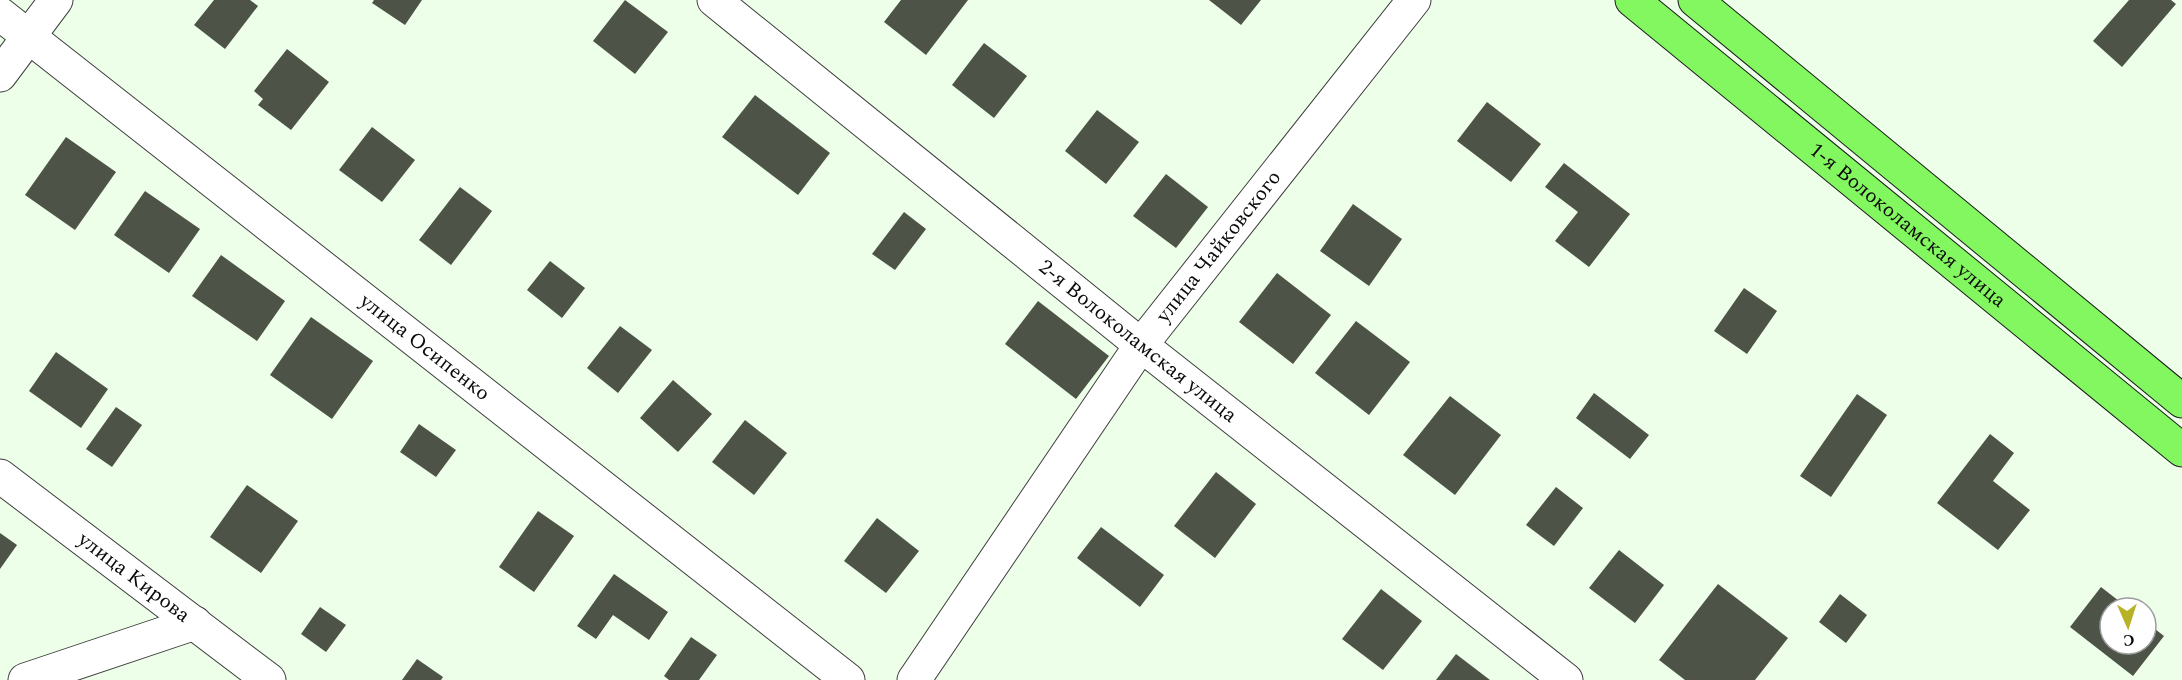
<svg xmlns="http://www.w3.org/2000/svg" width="2182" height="680" font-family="Spectral,serif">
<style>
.building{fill:#4e5347}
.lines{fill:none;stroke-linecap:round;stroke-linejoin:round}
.minor-casing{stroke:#3e3e3e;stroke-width:35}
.major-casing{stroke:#1c1c1c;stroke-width:35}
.minor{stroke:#fff;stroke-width:33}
.major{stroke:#83f760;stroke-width:33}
.labels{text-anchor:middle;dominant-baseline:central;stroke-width:6;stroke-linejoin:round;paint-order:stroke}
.street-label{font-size:21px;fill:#0b0b0b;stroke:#fff}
</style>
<rect width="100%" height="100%" fill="#edffe8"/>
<!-- building -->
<g class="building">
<polygon points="214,0 250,0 258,6 225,49 194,25"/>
<polygon points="374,0 422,0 405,25 372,3"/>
<polygon points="625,0 668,32 635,74 593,41"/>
<polygon points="901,0 968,0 926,55 884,22"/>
<polygon points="1209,0 1261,0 1241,25"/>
<polygon points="2129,0 2171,0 2176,4 2122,67 2093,41"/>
<polygon points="984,43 1027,76 994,118 952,85"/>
<polygon points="287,49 329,82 291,130 258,105 263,99 254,91"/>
<polygon points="755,95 830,153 798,195 722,137"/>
<polygon points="1487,102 1541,144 1511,182 1457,141"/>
<polygon points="1097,110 1139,142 1106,184 1065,151"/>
<polygon points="372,127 415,160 382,202 339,170"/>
<polygon points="66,137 116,172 75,230 25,195"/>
<polygon points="1564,163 1630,214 1589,267 1555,241 1578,212 1545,187"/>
<polygon points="1166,174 1208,207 1176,248 1133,216"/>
<polygon points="460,187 492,211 451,265 419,240"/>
<polygon points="145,191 200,229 169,273 114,235"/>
<polygon points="1353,204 1402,239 1369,286 1320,251"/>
<polygon points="904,212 926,229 895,270 872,254"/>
<polygon points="221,255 285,301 257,341 192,296"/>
<polygon points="550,261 585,288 562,318 527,290"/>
<polygon points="1277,273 1331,315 1293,364 1239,322"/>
<polygon points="1744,288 1777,311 1747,354 1714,331"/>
<polygon points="1038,301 1109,356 1076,399 1005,344"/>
<polygon points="311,317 373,361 332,419 270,375"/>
<polygon points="1356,321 1410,362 1369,415 1315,373"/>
<polygon points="620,326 652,350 618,393 587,368"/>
<polygon points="56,352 108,389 81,428 29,391"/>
<polygon points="673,380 712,414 678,452 640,418"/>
<polygon points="1594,393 1649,435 1630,459 1576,418"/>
<polygon points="1857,394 1887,415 1831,497 1800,476"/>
<polygon points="1450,396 1501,435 1455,495 1403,455"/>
<polygon points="116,407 142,425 112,467 86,449"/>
<polygon points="745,420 787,453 754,495 712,462"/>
<polygon points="419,424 456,450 436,477 400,452"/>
<polygon points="1990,434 2014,453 1993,481 2030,510 1998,550 1937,503"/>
<polygon points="1216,472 1256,504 1215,558 1174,526"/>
<polygon points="247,485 298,521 261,573 210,537"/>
<polygon points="1556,487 1583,508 1554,546 1526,525"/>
<polygon points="538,511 574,536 534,592 499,567"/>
<polygon points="877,518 919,551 886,593 844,561"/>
<polygon points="1101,527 1164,575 1140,607 1077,558"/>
<polygon points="0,533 17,545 0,569"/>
<polygon points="1619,550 1664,585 1635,623 1589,588"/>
<polygon points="614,574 668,612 649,640 613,615 596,639 577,626"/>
<polygon points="1718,584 1788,638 1755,680 1685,680 1659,660"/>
<polygon points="2101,587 2128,608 2110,608 2110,644 2146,644 2146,622 2164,636 2133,676 2070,627"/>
<polygon points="1381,589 1422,621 1383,670 1342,639"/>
<polygon points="1840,594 1867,615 1846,643 1819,622"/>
<polygon points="320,607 346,625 326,652 301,634"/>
<polygon points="691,637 717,655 699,680 669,680 664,676"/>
<polygon points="1456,654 1490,680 1436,680"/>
<polygon points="417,659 443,677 441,680 402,680"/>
</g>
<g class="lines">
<!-- minor casing -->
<g class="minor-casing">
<g id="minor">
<path id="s1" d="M714 0 1141 345 1566 680"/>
<path id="s2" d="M0 14 848 680"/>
<polyline points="0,75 56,0"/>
<path id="s3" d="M0 476 269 680"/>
<polyline points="25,680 195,623"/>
<path id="s4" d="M914 680 1141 345 1414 0"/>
</g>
</g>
<!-- major casing -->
<g class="major-casing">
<g id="major">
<path id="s5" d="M1632 0 2182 450"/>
<polyline points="1695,0 2182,401"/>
</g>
</g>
<!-- minor -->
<use href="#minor" class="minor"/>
<!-- major -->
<use href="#major" class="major"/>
</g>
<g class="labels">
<!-- street labels -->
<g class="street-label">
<text stroke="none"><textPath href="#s5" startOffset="356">1-я Волоколамская улица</textPath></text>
<text stroke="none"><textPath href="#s4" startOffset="530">улица Чайковского</textPath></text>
<text stroke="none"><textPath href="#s1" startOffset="544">2-я Волоколамская улица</textPath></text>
<text stroke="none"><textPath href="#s2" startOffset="540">улица Осипенко</textPath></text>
<text stroke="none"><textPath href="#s3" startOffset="168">улица Кирова</textPath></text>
</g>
</g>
<!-- north arrow -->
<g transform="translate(2128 626) rotate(177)"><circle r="28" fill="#ffffff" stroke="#9d9d9d" stroke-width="1.5"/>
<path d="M0-4.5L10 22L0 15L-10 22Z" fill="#b8b225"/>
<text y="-9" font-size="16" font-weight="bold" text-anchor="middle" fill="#0b0b0b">С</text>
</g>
</svg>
